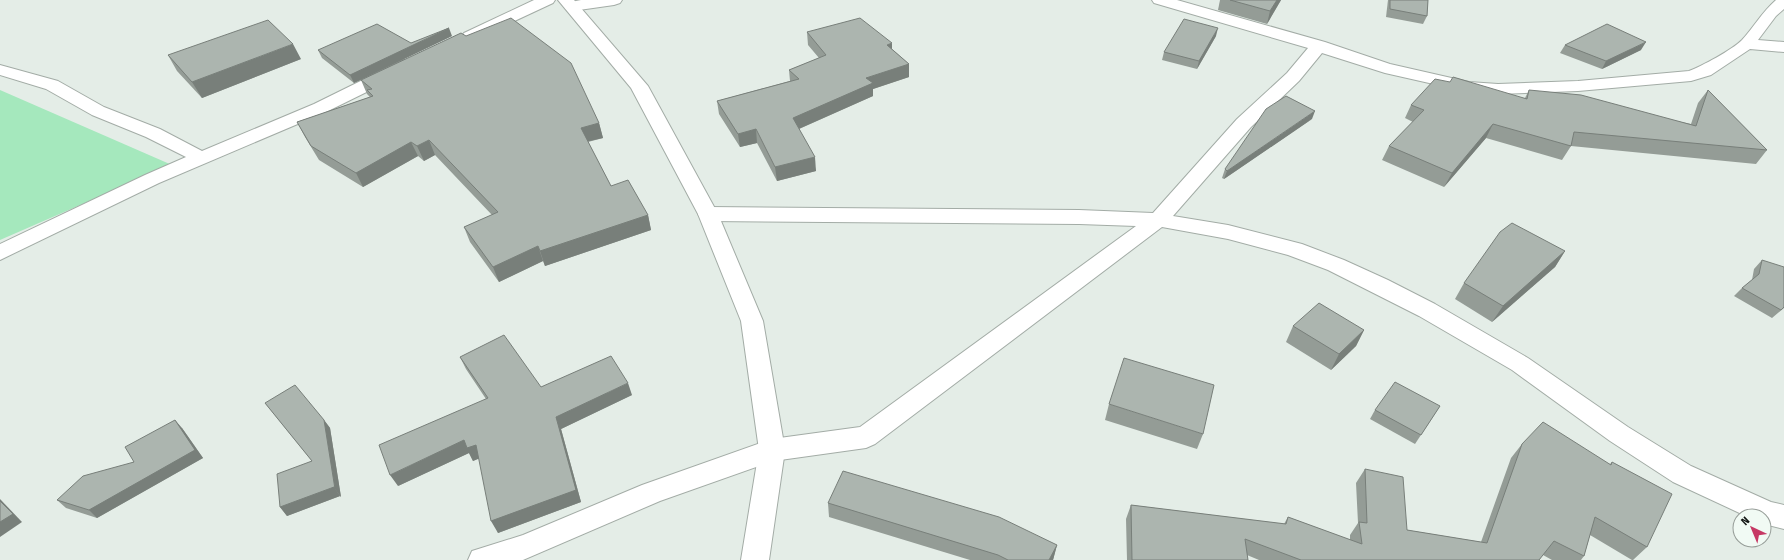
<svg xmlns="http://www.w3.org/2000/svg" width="1784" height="560" font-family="'Fira Sans Condensed',sans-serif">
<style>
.green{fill:#a5e8bd}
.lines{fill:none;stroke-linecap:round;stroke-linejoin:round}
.minor-casing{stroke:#a3aca6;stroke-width:2}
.tertiary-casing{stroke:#a3aca6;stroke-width:2}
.minor{fill:#fff;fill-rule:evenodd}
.tertiary{fill:#fff;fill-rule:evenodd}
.wall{fill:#949c96}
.shaded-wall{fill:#787f7a}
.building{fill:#acb5af;stroke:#787f7a}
</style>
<rect width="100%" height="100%" fill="#e4ede7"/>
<!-- green -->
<polygon class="green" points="0,90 172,165 0,240"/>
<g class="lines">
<!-- minor casing -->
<g class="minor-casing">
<g id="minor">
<polygon points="534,0 555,0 553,3 476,39 470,41 464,39 462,36 464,33"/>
<polygon points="581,0 622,0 620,3 614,5 572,11 566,9 564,6 566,3"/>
<path d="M1152 0H1177L1325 42 1390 64 1469 82 1498 84 1578 81 1689 71C1702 66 1732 50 1742 40 1754 27 1762 12 1776 0H1784V9L1776 16 1758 40 1784 42V52L1750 49 1711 75 1691 81 1578 91 1498 94 1469 92 1385 73 1322 53 1299 81 1251 127 1173 216 1228 225 1302 244 1344 260 1388 280 1435 304 1528 358 1628 427 1691 466 1771 502 1784 505V529L1764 524V516H1746L1673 482 1610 441 1512 370 1419 316 1328 270 1288 255 1228 239 1162 227 875 444 866 448 773 461 660 501 523 560H468L472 551 523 535 642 485 772 439 860 427 1136 226 1079 224 708 221 701 219 698 214 701 209 708 207 1079 210 1153 213 1237 119 1287 73 1308 48 1154 3Z"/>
<polygon points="0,65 58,81 104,107 160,129 202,151 314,104 385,69 391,68 397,69 400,73 397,77 326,112 159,183 0,260 0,244 145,175 186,157 146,137 92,115 46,89 0,75"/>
</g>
</g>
<!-- tertiary casing -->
<g class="tertiary-casing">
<polygon id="tertiary" points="558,0 574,0 648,86 718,214 763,321 785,450 769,560 741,560 759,450 741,321 698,214 631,88"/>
</g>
<!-- minor -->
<use href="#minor" class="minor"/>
<!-- tertiary -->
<use href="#tertiary" class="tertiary"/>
</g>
<!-- wall -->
<g class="wall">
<polygon points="1220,0 1281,0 1267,24 1218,10"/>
<polygon points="1388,0 1428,0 1427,16 1423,24 1386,17"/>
<polygon points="807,32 892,49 909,64 909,77 873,89 873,96 799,129 816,171 777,181 757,143 740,147 719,114 717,101 790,81 789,70 819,58 808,45"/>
<polygon points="452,36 404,59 599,123 603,138 588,142 611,186 648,215 651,230 545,266 543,261 499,282 470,242 464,227 492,215 435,155 424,161 418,156 363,187 319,160 305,137 297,122 370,97 367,94 361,80 354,83 322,58 318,50 411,43"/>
<polygon points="1216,36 1197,69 1162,60 1164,52"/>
<polygon points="1565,45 1641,50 1602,69 1560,53"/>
<polygon points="168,55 301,59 202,98 177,71"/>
<polygon points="1529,90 1691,124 1698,103 1708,90 1767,150 1756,164 1571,146 1562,160 1486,138 1444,187 1382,160 1389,146 1413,122 1405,118 1411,105 1525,98"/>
<polygon points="1312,119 1224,179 1222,178 1225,169"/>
<polygon points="1565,251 1555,267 1492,322 1455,299 1464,283"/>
<polygon points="1762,260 1784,308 1772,318 1734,296 1742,288 1752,280 1754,269"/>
<polygon points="1293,326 1364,330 1356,346 1331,370 1286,342"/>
<polygon points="460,357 541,387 632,395 561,429 581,502 498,533 479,458 473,461 469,453 398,486 486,399 466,369"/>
<polygon points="265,403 324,420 330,428 341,497 340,496 287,516 280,507 312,461"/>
<polygon points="1109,404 1203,434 1197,449 1105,420"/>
<polygon points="1440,406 1415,444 1370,419 1375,410"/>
<polygon points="182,428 203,458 97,518 66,508 57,500 134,462"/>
<polygon points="1522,444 1610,464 1612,462 1647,547 1633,560 1632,560 1590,535 1584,556 1581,560 1552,560 1543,555 1539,560 1259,560 1247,555 1248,560 1127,560 1126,519 1131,505 1284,524 1288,517 1350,540 1350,535 1358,523 1356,483 1365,469 1407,530 1481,542 1511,458"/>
<polygon points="828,503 1057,545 1053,560 970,560 829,517"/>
</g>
<!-- shaded-wall -->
<g class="shaded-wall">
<polygon points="1277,0 1281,0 1267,24 1270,11"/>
<polygon points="449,28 452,36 354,83 350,75"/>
<polygon points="1218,28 1216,36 1197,69 1199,61"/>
<polygon points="1646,42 1641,50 1602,69 1606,61"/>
<polygon points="892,43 892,56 887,45"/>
<polygon points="293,44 301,59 202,98 192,82"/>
<polygon points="909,64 909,77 873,89 873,96 794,131 793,118 866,78"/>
<polygon points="1315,111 1312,119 1224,179 1227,171"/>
<polygon points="599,123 603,138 585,142 581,128"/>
<polygon points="1493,124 1486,138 1444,187 1452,173"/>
<polygon points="756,129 757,143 740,147 738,134"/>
<polygon points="429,140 435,155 424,161 417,146"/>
<polygon points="411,142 418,156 363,187 356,173"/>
<polygon points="815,157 816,171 777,181 775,167"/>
<polygon points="648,215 651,230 545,266 540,251"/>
<polygon points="538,246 543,261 499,282 493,267"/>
<polygon points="1565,251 1555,267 1492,322 1503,306"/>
<polygon points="1364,330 1356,346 1331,370 1339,354"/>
<polygon points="628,383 632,395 561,429 581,502 498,533 491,521 556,417"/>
<polygon points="175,420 182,428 203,458 97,518 89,510"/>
<polygon points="324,420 330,428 341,497 335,489"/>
<polygon points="464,440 476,445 483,457 473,461 469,453 398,486 390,475"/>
<polygon points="334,487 340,496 287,516 280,507"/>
<polygon points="0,499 22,522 0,537"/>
<polygon points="1057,545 1053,560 1049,560"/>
</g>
<!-- building -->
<g class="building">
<polygon points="1230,0 1277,0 1270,11"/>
<polygon points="1390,0 1428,0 1427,16 1390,9"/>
<polygon points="511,18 571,63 599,123 581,128 611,186 628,180 648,215 540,251 538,246 493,267 464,227 498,212 429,140 417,146 411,142 356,173 311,146 297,122 373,96 367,90 372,89 361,80 461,33 466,36"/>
<polygon points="860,18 892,43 887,45 909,64 866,78 873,83 793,118 815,157 775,167 756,129 738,134 717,101 799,79 789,70 826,55 807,32"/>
<polygon points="1184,19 1218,28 1199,61 1164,52"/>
<polygon points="268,20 293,44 192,82 168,55"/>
<polygon points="377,24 411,43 449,28 350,75 318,50"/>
<polygon points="1607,24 1646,42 1606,61 1565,45"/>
<polygon points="1453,77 1527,99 1529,90 1581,95 1696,126 1708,90 1767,150 1574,132 1571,146 1493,124 1452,173 1389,146 1424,110 1411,105 1435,79 1450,82"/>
<polygon points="1286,96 1315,111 1227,171 1225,169 1266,109"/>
<polygon points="1512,223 1565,251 1503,306 1464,283 1500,232"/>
<polygon points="1762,260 1784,267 1784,307 1781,310 1742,288 1759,274"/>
<polygon points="1319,303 1364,330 1339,354 1293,326"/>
<polygon points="504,335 541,387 611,356 628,383 556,417 576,490 491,521 476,445 467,448 464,440 390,475 379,445 488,398 460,357"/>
<polygon points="1124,358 1214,385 1203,434 1109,404"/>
<polygon points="1395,382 1440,406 1421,435 1375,410"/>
<polygon points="295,385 324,420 335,489 334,487 280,507 277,474 312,461 265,403"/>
<polygon points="175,420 195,450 89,510 57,500 83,476 134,462 125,447"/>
<polygon points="1543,422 1611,465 1612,462 1672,494 1647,547 1595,517 1584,556 1554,541 1539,560 1301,560 1245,539 1248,560 1132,560 1131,505 1286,524 1288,517 1362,544 1359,522 1367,523 1365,469 1403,477 1407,530 1487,543 1522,444"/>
<polygon points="843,471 999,517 1057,545 1049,560 1008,560 998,555 828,503"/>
<polygon points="0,501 13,514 0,522"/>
</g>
<!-- north arrow -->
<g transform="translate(1752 528) rotate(316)"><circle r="19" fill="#f1faf4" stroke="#969d98"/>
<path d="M0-3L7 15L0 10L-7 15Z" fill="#c63864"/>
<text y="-6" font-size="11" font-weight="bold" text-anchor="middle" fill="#0e110f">N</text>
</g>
</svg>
